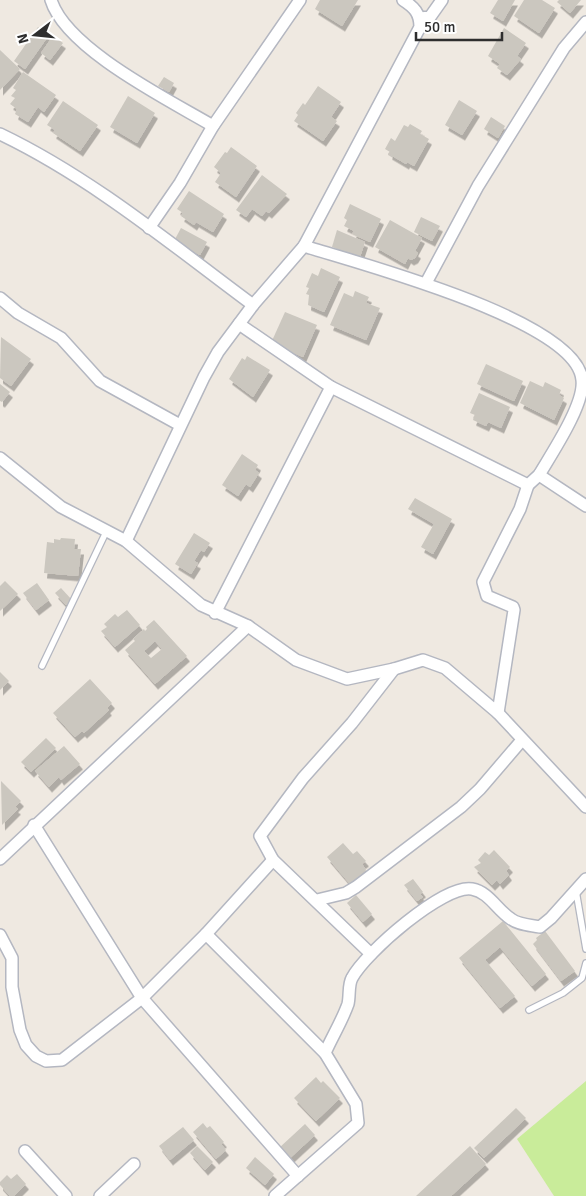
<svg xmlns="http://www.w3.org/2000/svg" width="586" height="1196" font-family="Signika,sans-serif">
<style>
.pitch{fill:#c9ec9a}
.building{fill:#cbc7bf;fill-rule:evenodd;filter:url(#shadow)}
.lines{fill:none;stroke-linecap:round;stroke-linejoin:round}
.lane-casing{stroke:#b4b7c1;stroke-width:8}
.street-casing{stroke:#b4b7c1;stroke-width:14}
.lane{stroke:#fff;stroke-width:5.5}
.street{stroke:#fff;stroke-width:11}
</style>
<defs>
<filter id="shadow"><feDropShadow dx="3" dy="5.5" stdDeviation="0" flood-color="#0004"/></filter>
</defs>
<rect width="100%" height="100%" fill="#efe9e1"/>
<!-- pitch -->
<polygon class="pitch" points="586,1081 586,1196 554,1196 517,1139"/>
<!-- building -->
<g class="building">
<polygon points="320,0 358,0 342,26 315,9"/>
<polygon points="498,0 515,0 503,21 490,13"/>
<polygon points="524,0 542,0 555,8 539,33 514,16"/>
<polygon points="559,0 581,0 570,13 557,2"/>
<polygon points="38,27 49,35 25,69 14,61"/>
<polygon points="504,28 526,43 517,56 521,59 507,75 497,68 500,64 488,56"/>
<polygon points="53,36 63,43 50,60 41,53"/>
<polygon points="0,50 20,69 0,90"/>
<polygon points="23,72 56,95 44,112 38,107 28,122 15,114 17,109 10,104 15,98 11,96 16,90 13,88"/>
<polygon points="164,77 174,83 169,92 158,86"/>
<polygon points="318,86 341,102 331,117 337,121 323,141 294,121 298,115 296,113 303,103 305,105"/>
<polygon points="128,96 155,113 137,143 110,127"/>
<polygon points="459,100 477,111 462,135 445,125"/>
<polygon points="63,101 98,125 80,151 53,133 55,130 47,125"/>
<polygon points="491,117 505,126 498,138 484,129"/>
<polygon points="410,124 422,131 420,134 429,139 414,166 407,162 406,164 389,154 390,152 385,149 391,138 395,141 404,125 408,127"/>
<polygon points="231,147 257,166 236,197 215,182 221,173 214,167 225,152 227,153"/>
<polygon points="262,175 287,194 269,213 266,211 262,216 252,209 246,217 236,210"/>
<polygon points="189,191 224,214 213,232 196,222 194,225 181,216 183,213 177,209"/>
<polygon points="350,204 381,219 370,242 352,234 354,231 344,226 347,220 344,218"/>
<polygon points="421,217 440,226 432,241 414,232"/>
<polygon points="390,220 422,238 415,251 418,253 415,258 411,260 408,258 405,264 375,247"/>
<polygon points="181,228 207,242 200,255 174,241"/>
<polygon points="337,230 365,242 360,257 332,247"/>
<polygon points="321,268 340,277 324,312 308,305 309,295 306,294 309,288 306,287 312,273 318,276"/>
<polygon points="355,291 369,297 366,303 380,308 366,340 330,325 344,293 353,297"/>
<polygon points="285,312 317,325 303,357 271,343"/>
<polygon points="1,337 31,359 11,386 0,378"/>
<polygon points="247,356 270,370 253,397 229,379 242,358 245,360"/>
<polygon points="486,364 523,381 514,401 477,384"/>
<polygon points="530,381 543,387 545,382 561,390 559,395 564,398 554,420 520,403"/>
<polygon points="0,384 10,392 2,402 0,401"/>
<polygon points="479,393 510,407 501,428 488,422 486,426 473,420 475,415 470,413"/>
<polygon points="242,454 258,465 255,470 259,473 250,487 246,484 238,496 222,485"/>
<polygon points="415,498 452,519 433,554 421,547 434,524 408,509"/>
<polygon points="194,533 210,543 204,552 201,550 194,561 198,563 191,574 175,564"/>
<polygon points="61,538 75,539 74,549 81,549 78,576 44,573 47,542 54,543 54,539 60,540"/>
<polygon points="5,581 18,594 0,611 0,586"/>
<polygon points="37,583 49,600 36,610 23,593"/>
<polygon points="61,588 72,600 66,605 55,593"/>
<polygon points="127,610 140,625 115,647 101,631 107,627 104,624 115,614 118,617"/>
<path d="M154 620 187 656 155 684 125 650 135 641 133 639 144 629 145 631 147 629 146 627ZM155 641 162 649 151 658 144 651Z"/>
<polygon points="0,672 9,681 0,690"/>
<polygon points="90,679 112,703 107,708 109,710 84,733 82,731 75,737 53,713"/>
<polygon points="46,738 56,748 31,772 21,762"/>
<polygon points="64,746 80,764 61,780 59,777 49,787 35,771"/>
<polygon points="1,781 21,801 15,807 18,809 2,825"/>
<polygon points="343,843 353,854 357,851 366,861 362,864 366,870 350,884 327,857"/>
<polygon points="494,850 510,867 506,871 509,875 500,884 497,880 492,885 474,867 481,863 478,860 485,852 489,855"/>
<polygon points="413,879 423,892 420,894 423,897 417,901 404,885"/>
<polygon points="356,895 372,914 363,922 347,903"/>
<polygon points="503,921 546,974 532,986 500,947 485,960 515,996 500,1008 459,958"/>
<polygon points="545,931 575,971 561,981 533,944 537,940 536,938"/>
<polygon points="316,1077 321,1083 323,1081 340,1098 316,1121 294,1098"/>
<polygon points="516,1108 526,1118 484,1158 474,1148"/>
<polygon points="203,1123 207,1128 210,1126 224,1142 221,1144 226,1150 216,1159 193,1132"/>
<polygon points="305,1124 315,1135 289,1159 279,1148"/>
<polygon points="183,1127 194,1140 170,1160 159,1146"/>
<polygon points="197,1146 213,1162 205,1170 190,1153"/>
<polygon points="470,1146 486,1164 451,1196 416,1196"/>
<polygon points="255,1157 274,1174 265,1185 246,1168"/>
<polygon points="17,1174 26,1184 14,1196 10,1196 0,1185 0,1182 7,1175 11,1179"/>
</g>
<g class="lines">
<!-- lane casing -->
<g class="lane-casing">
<g id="lane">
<polyline points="42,666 107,530"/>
<polyline points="576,891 586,949"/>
<polyline points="529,1010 563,993 582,978 586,963"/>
</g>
</g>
<!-- street casing -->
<g class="street-casing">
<g id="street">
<path d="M51 0C66 49 169 100 213 126"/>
<polyline points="420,18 430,17 442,0"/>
<path d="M0 134C92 178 172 245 253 305"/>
<polyline points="149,228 180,183 213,126 300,0"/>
<polyline points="426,283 478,186 564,48 586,22"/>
<polyline points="0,298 18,313 61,338 100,381 180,425"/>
<polyline points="239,324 331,387"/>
<polyline points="0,458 61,507 126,541 201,605 248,626 296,660 347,679 394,669 423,660 445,668 498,713 586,807"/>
<polyline points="539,475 586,506"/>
<path d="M126 541 204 377 218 352 253 305 304 246 420 27C420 13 414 7 403 0"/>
<path d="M215 613 331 387 528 485 539 475C552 453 585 404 582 380 577 320 357 263 304 246"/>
<polyline points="498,713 514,610 513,607 487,596 483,582 520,509 528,485"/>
<polyline points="34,825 142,998 298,1176"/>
<polyline points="0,859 248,626"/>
<polyline points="317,900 346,893 356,887 461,807 480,789 522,740"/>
<polyline points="206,934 325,1053 356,1104 358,1123 275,1196"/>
<polyline points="0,935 12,958 12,987 20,1030 26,1045 36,1056 46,1061 62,1060 142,998 206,934 273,860"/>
<polyline points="371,954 273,860 260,836 303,778 352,723 394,669"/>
<path d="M325 1053C332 1037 342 1021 348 1004 350 996 348 985 352 978 365 953 444 884 472 889 489 892 497 910 511 919 519 925 530 925 540 927L551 918 586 879"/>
<polyline points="25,1151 66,1196"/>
<polyline points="100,1196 134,1164"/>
</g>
</g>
<!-- lane -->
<use href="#lane" class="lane"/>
<!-- street -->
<use href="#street" class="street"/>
</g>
<!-- north arrow -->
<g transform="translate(35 35) rotate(254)" stroke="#ffffff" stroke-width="4" paint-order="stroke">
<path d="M0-4L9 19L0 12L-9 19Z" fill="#2e2e2e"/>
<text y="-8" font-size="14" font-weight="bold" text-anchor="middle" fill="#2e2e2e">N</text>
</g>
<!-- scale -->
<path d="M416 32v8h86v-8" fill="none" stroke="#2e2e2e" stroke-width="2.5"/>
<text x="424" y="32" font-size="15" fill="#2e2e2e" stroke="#ffffff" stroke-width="4" paint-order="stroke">50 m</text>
</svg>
